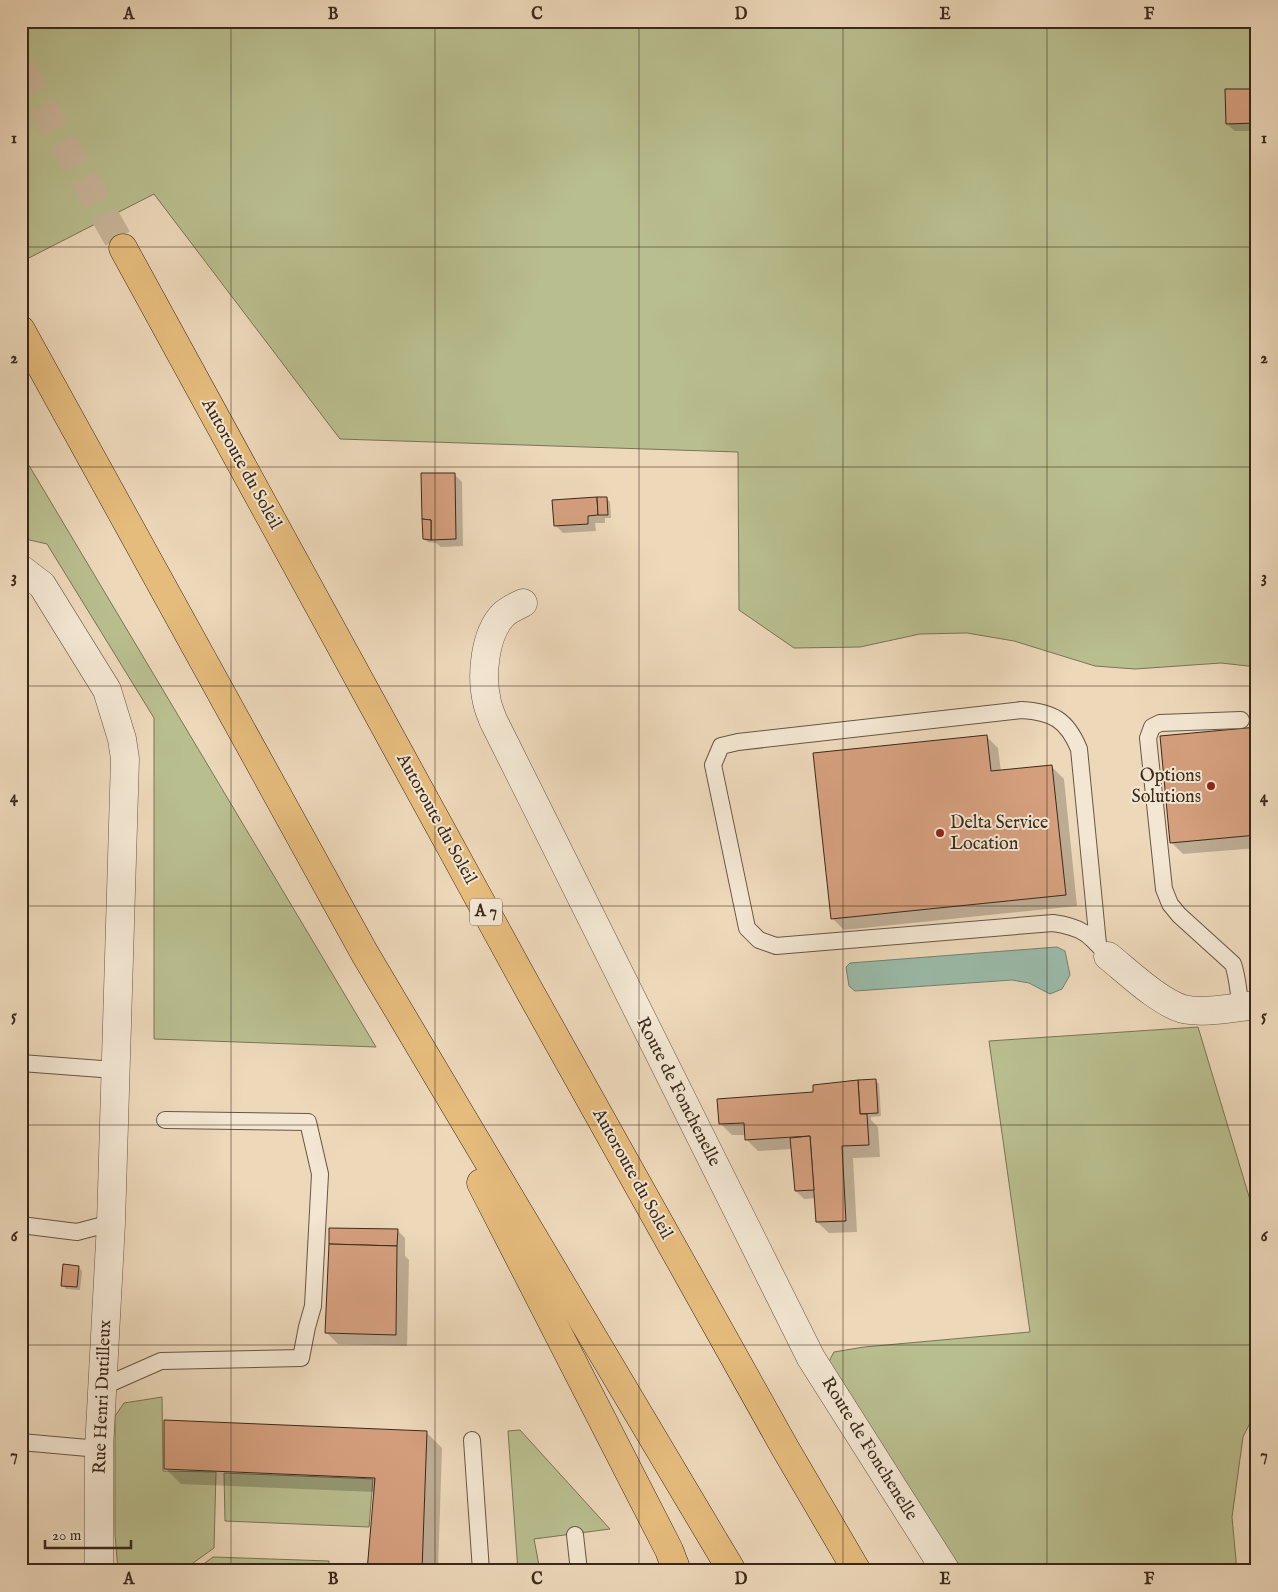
<svg xmlns="http://www.w3.org/2000/svg" width="1278" height="1592" font-family="'IM FELL English',serif">
<style>
.green{fill:#b9be8f;stroke:#7a7455}
.water{fill:#9abbaa;stroke:#748171}
.shadow{fill:#0003}
.building{fill:#d59f7e;stroke:#3a291b}
.lines{fill:none;stroke-linecap:round;stroke-linejoin:round}
.highway-tunnel{stroke:#c9b59a;stroke-width:28;stroke-dasharray:28 14;stroke-linecap:butt}
.lane-casing{stroke:#675543;stroke-width:18}
.street-casing{stroke:#675543;stroke-width:29}
.highway-casing{stroke:#3a291b;stroke-width:29}
.lane{stroke:#f3e6d2;stroke-width:16}
.street{stroke:#f3e6d2;stroke-width:28}
.highway{stroke:#e6bc7d;stroke-width:28}
.grid{fill:none;stroke:#3a291b;stroke-width:1;stroke-opacity:0.55}
.poi-dot{fill:#8f2418;stroke:#f3e6d2;stroke-width:2}
.labels{text-anchor:middle;dominant-baseline:central;stroke-width:4;stroke-linejoin:round;paint-order:stroke}
.shield{fill:#f3e6d2;stroke:#726252;stroke-width:1}
.shield-label{font-size:16px;font-weight:bold;fill:#3a291b}
.street-label{font-size:18px;fill:#3a291b;stroke:#f3e6d2}
.poi-label{font-size:18px;fill:#3a291b;stroke:#f3e6d2;text-anchor:end}
.neatline{fill:none;stroke:#3a291b;stroke-width:2}
.grid-label{font-size:16px;text-anchor:middle;font-weight:bold;fill:#3a291b}
</style>
<rect width="100%" height="100%" fill="#edd8ba"/>
<filter id="stains"><feTurbulence type="fractalNoise" baseFrequency=".004" numOctaves="4"/><feColorMatrix values="0 0 0 0 .2 0 0 0 0 .09 0 0 0 0 .02 0 0 0 .5 -.17"/></filter>
<radialGradient id="worn" r=".72"><stop offset=".6" stop-color="#630" stop-opacity="0"/><stop offset="1" stop-color="#630" stop-opacity=".3"/></radialGradient>
<!-- green -->
<g class="green">
<polygon points="21,21 1257,21 1257,667 1221,663 1135,669 1095,666 1014,641 967,633 920,634 860,647 794,648 739,610 738,452 340,439 154,194 21,262"/>
<polygon points="21,452 376,1047 154,1039 154,718 47,544 21,538"/>
<polygon points="1198,1027 1257,1223 1257,1409 1243,1437 1232,1517 1237,1571 960,1571 828,1363 834,1352 864,1347 1030,1332 989,1041"/>
<polygon points="162,1397 163,1471 216,1472 214,1548 182,1571 118,1571 115,1534 115,1416 124,1403"/>
<polygon points="520,1430 610,1529 534,1539 540,1571 518,1571 508,1431"/>
<polygon points="224,1473 373,1479 369,1527 225,1521"/>
<polygon points="213,1557 329,1561 329,1571 194,1571"/>
</g>
<!-- water -->
<polygon class="water" points="1057,947 1065,951 1070,975 1062,989 1050,994 1029,983 1012,980 855,991 849,986 846,967 850,963"/>
<!-- shadow -->
<g class="shadow">
<polygon points="1257,90 1257,131 1235,131 1227,124"/>
<polygon points="454,474 462,482 463,546 441,547 436,543 428,542 424,539"/>
<polygon points="606,498 610,502 611,518 605,518 605,523 595,523 596,531 563,533 555,525"/>
<polygon points="1257,729 1257,848 1183,854 1171,842"/>
<polygon points="986,736 998,748 1001,772 1052,767 1064,779 1077,906 844,930 832,918"/>
<polygon points="875,1080 879,1084 881,1116 871,1117 871,1120 878,1127 880,1157 853,1158 857,1232 829,1233 817,1222 816,1198 804,1199 796,1191 792,1149 758,1151 746,1139 746,1135 732,1135 720,1123 815,1093"/>
<polygon points="397,1230 405,1238 405,1256 409,1260 407,1346 338,1344 326,1332"/>
<polygon points="78,1267 82,1271 80,1290 66,1289 63,1285"/>
<polygon points="21,1301 24,1303 21,1327"/>
<polygon points="427,1433 442,1448 438,1571 369,1571 375,1492 181,1484 165,1468"/>
</g>
<!-- building -->
<g class="building">
<polygon points="1225,89 1257,89 1257,123 1226,124"/>
<polygon points="421,473 455,473 456,539 431,540 431,520 422,519"/>
<polygon points="597,497 598,515 588,516 588,524 554,526 552,500"/>
<polygon points="597,497 607,497 608,515 598,515"/>
<polygon points="422,519 431,520 431,540 423,539"/>
<polygon points="1257,727 1257,835 1170,843 1160,736"/>
<polygon points="987,735 991,771 1052,765 1066,895 831,919 813,753"/>
<polygon points="876,1079 878,1113 860,1114 858,1080"/>
<polygon points="858,1080 860,1114 867,1114 869,1145 842,1146 846,1221 816,1222 810,1136 745,1140 744,1123 719,1124 717,1099 813,1092 813,1085"/>
<polygon points="810,1136 814,1190 795,1191 790,1138"/>
<polygon points="329,1228 398,1229 397,1246 329,1244"/>
<polygon points="329,1244 397,1246 396,1335 325,1333"/>
<polygon points="63,1264 79,1266 77,1287 61,1286"/>
<polygon points="164,1420 427,1431 422,1571 367,1571 375,1478 164,1469"/>
</g>
<g class="lines">
<!-- highway-tunnel -->
<polyline class="highway-tunnel" points="21,68 123,248"/>
<!-- lane casing -->
<g class="lane-casing">
<g id="lane">
<path d="M1098 944 1079 749C1067 720 1053 712 1022 710L738 742 721 746 713 765 747 928 759 940 776 946 1053 923C1082 927 1089 934 1108 956"/>
<path d="M1241 1007C1238 992 1238 978 1233 964L1179 915 1170 904 1164 889 1148 738 1152 727 1160 723 1241 720"/>
<polyline points="21,1063 115,1070"/>
<polyline points="21,1225 77,1232 111,1223"/>
<polyline points="102,1387 161,1361 301,1358 307,1327 313,1306 320,1174 308,1122 165,1120"/>
<polyline points="472,1440 481,1571"/>
<polyline points="21,1442 99,1449"/>
<polyline points="575,1535 579,1571"/>
</g>
</g>
<!-- street casing -->
<g class="street-casing">
<g id="street">
<polyline points="21,569 42,585 107,690 122,739 125,759 111,1223 99,1449 99,1571"/>
<path d="M523 603C517 606 508 610 503 615 484 635 481 677 487 702 488 708 491 714 493 720L811 1358 946 1571"/>
<path d="M1108 956C1128 972 1159 1002 1183 1009 1204 1014 1235 1007 1257 1005"/>
</g>
</g>
<!-- highway casing -->
<g class="highway-casing">
<g id="highway">
<polyline points="123,248 529,990 785,1448 857,1571"/>
<polyline points="21,330 365,954 732,1571"/>
<polyline points="481,1183 669,1550 677,1571"/>
</g>
</g>
<!-- lane -->
<use href="#lane" class="lane"/>
<!-- street -->
<use href="#street" class="street"/>
<!-- highway -->
<use href="#highway" class="highway"/>
</g>
<!-- grid -->
<path class="grid" d="M231 21V1571M435 21V1571M639 21V1571M843 21V1571M1047 21V1571M21 247H1257M21 467H1257M21 686H1257M21 906H1257M21 1125H1257M21 1345H1257"/>
<!-- markers -->
<g class="poi-dot">
<circle cx="1211" cy="786" r="5"/>
<circle cx="940" cy="833" r="5"/>
</g>
<g class="labels">
<!-- shield labels -->
<rect class="shield" x="470" y="898.5" width="32" height="27" rx="4"/>
<g class="shield-label">
<text x="486" y="912">A 7</text>
</g>
<!-- street labels -->
<g class="street-label">
<text transform="translate(241 464) rotate(61)">Autoroute du Soleil</text>
<text transform="translate(436 819) rotate(61)">Autoroute du Soleil</text>
<text transform="translate(678 1092) rotate(63)">Route de Fonchenelle</text>
<text transform="translate(632 1174) rotate(61)">Autoroute du Soleil</text>
<text transform="translate(103 1397) rotate(-88)">Rue Henri Dutilleux</text>
<text transform="translate(869 1449) rotate(58)">Route de Fonchenelle</text>
</g>
<!-- poi labels -->
<g class="poi-label">
<text x="1201" y="776">Options<tspan x="1201" dy="21">Solutions</tspan></text>
<text x="950" y="823" text-anchor="start">Delta Service<tspan x="950" dy="21">Location</tspan></text>
</g>
</g>
<!-- margin -->
<rect width="1278" height="1592" fill="none" stroke="#edd8ba" stroke-width="55"/>
<!-- scale -->
<path d="M45 1540v8h86v-8" fill="none" stroke="#3a291b" stroke-width="2.5"/>
<text x="52" y="1540" font-size="15" fill="#3a291b" stroke="#f3e6d2" stroke-width="4" paint-order="stroke">20 m</text>
<rect x="28" y="28" width="1222" height="1536" class="neatline"/>
<g class="grid-label">
<text x="129" y="19">A</text>
<text x="333" y="19">B</text>
<text x="537" y="19">C</text>
<text x="741" y="19">D</text>
<text x="945" y="19">E</text>
<text x="1149" y="19">F</text>
<text x="14" y="143">1</text>
<text x="1264" y="143">1</text>
<text x="14" y="363">2</text>
<text x="1264" y="363">2</text>
<text x="14" y="582">3</text>
<text x="1264" y="582">3</text>
<text x="14" y="802">4</text>
<text x="1264" y="802">4</text>
<text x="14" y="1021">5</text>
<text x="1264" y="1021">5</text>
<text x="14" y="1241">6</text>
<text x="1264" y="1241">6</text>
<text x="14" y="1460">7</text>
<text x="1264" y="1460">7</text>
<text x="129" y="1584">A</text>
<text x="333" y="1584">B</text>
<text x="537" y="1584">C</text>
<text x="741" y="1584">D</text>
<text x="945" y="1584">E</text>
<text x="1149" y="1584">F</text>
</g>
<rect width="100%" height="100%" filter="url(#stains)"/>
<rect width="100%" height="100%" fill="url(#worn)"/>
</svg>
